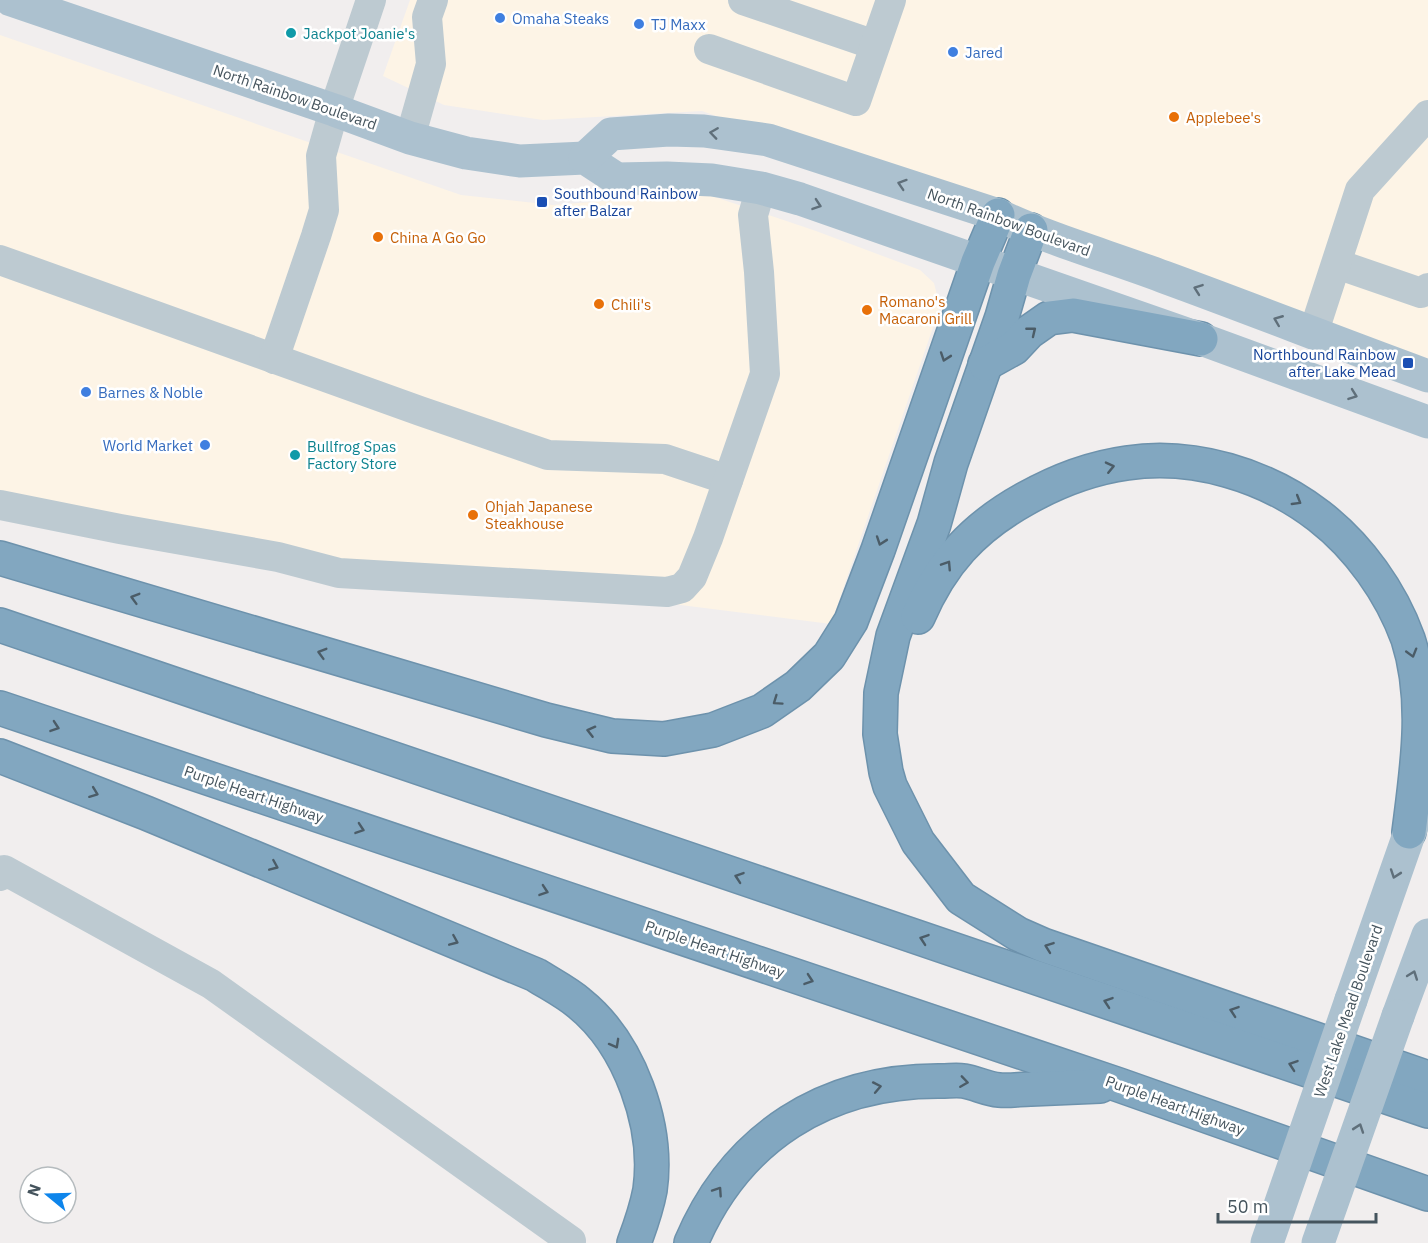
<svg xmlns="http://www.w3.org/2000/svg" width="1428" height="1243" font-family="'IBM Plex Sans',sans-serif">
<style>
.commercial{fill:#fdf4e6}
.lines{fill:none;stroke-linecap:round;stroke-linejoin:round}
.highway-casing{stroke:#6d92ac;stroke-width:36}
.minor{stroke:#bdcad1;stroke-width:30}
.major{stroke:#acc1cf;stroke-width:33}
.highway{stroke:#82a7c0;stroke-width:33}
.major-bridge{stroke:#acc1cf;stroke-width:33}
.oneway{stroke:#5f6f7a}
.oneway2{stroke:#4b5c67}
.shop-dot{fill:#3f7fe0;stroke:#fff;stroke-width:2}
.culture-dot{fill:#0f9aa8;stroke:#fff;stroke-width:2}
.food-dot{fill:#e8710a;stroke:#fff;stroke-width:2}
.transit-dot{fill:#1a4fb4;stroke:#fff;stroke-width:2}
.labels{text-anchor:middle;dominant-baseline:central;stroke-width:5;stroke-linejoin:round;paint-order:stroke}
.shop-label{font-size:15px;fill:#366cbe;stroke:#fff;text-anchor:start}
.culture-label{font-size:15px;fill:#0d838f;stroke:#fff;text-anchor:start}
.street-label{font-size:15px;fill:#45545d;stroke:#fff}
.food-label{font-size:15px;fill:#c56008;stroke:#fff;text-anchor:start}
.transit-label{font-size:15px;fill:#164399;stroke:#fff;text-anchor:start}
</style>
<rect width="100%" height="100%" fill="#f1eeee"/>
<!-- commercial -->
<g class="commercial">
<polygon points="410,0 1428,0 1428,364 998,215 702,111 543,120 444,105 383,76"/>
<polygon points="0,35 461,195 553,205 703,193 816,231 920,270 934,283 940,307 831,624 0,519"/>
</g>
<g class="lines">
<!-- highway casing -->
<g class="highway-casing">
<g id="highway">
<polyline points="1031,230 1014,275 1002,317 951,463 934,524 893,636 881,693 880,734 886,772 890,786 918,842 961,898 1018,934 1043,945 1428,1078"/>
<polyline points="985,364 1014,348 1029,332 1049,318 1073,315 1201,339"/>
<polyline points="0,558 546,720 612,736 664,739 713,730 762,711 798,686 829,656 851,621 878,550 978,262 998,215"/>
<path d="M918 617C941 563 973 528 1025 499 1057 481 1091 468 1127 463 1193 453 1266 475 1319 516 1359 547 1391 592 1408 639 1428 701 1417 769 1409 832"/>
<polyline points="0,625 1428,1111"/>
<polyline points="0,708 1119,1085 1428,1194"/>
<path d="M0 756 146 813 536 975C550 984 566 992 579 1003 630 1044 659 1126 650 1190 647 1206 640 1227 634 1243"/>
<path d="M691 1243C736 1137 826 1080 941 1081 949 1081 957 1080 964 1081 976 1083 987 1089 999 1090 1010 1091 1021 1089 1031 1089 1054 1088 1077 1087 1100 1086"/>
</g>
</g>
<!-- minor -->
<g class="minor">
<polyline points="743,0 875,45"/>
<polyline points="709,49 856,101 891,0"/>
<polyline points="410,138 431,64 427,17 433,0"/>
<polyline points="0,260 420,411 548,455 665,459 728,480"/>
<polyline points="1337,264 1421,293 1428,288"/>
<polyline points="1313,334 1360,190 1428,115"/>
<polyline points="274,359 316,236 324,210 321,156 334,110 371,0"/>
<polyline points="0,505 120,529 278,557 339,573 667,592 682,588 692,577 708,538 765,374 759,272 753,215 761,188"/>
<polyline points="0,876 4,870 211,984 571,1241 570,1243"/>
</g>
<!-- major -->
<g class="major">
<polyline points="11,0 334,110 410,138 466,153 520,161 585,158 617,179 667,178 712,180 761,188 800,199 1201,339 1428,422"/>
<path d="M585 158 611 134 669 130 704 131 768 140 998 215C1051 240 1108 256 1164 277 1252 309 1340 344 1428 376"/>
<polyline points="1351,1000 1419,806"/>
<polyline points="1398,1016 1428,935"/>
</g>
<!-- highway -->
<use href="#highway" class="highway"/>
<!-- major-bridge -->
<g class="major-bridge">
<polyline points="1267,1243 1351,1000"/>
<polyline points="1318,1243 1398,1016"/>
</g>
</g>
<!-- one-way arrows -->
<defs><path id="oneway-chevron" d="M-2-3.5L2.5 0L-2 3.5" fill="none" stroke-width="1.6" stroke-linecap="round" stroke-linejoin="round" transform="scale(1.5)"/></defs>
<g class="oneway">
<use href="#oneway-chevron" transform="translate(714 133) rotate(-172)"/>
<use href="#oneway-chevron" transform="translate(902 184) rotate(-162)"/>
<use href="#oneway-chevron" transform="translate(817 205) rotate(19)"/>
<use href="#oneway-chevron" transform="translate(1198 289) rotate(-160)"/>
<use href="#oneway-chevron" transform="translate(1278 320) rotate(-158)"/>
<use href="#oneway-chevron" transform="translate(1353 395) rotate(20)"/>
<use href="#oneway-chevron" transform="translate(1395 874) rotate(109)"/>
<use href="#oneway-chevron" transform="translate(1413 975) rotate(-70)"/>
<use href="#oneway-chevron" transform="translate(1359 1128) rotate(-71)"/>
</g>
<g class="oneway2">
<use href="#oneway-chevron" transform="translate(1032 331) rotate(-39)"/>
<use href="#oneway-chevron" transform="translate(945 357) rotate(109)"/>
<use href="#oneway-chevron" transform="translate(1110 467) rotate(-13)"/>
<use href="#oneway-chevron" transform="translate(1297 501) rotate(31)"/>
<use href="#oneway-chevron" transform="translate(881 541) rotate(109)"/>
<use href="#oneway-chevron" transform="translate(947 565) rotate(-57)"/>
<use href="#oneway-chevron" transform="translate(135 598) rotate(-164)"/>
<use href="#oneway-chevron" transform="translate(322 653) rotate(-164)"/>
<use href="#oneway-chevron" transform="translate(1412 653) rotate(74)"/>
<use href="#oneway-chevron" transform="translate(777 701) rotate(145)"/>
<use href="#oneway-chevron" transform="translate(55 727) rotate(19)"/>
<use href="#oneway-chevron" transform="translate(591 731) rotate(-166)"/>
<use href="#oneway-chevron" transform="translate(94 793) rotate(21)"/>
<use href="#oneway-chevron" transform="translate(360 829) rotate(19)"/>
<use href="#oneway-chevron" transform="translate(274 866) rotate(23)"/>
<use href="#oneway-chevron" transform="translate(739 877) rotate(-161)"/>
<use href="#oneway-chevron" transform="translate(544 891) rotate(19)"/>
<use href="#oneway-chevron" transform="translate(924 939) rotate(-161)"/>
<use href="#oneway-chevron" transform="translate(454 941) rotate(23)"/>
<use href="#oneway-chevron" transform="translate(1049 947) rotate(-160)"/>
<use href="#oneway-chevron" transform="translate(809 980) rotate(19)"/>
<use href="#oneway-chevron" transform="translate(1108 1002) rotate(-161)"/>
<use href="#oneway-chevron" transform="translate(1234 1011) rotate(-161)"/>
<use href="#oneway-chevron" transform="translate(615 1044) rotate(61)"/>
<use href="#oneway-chevron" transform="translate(1293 1065) rotate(-161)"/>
<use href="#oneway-chevron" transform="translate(964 1082) rotate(8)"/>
<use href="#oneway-chevron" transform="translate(877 1087) rotate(-11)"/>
<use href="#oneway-chevron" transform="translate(718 1191) rotate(-56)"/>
</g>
<!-- markers -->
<g class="shop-dot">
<circle cx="500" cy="18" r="6"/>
<circle cx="639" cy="24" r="6"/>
<circle cx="953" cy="52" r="6"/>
<circle cx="86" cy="392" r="6"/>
<circle cx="205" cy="445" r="6"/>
</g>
<g class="culture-dot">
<circle cx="291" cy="33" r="6"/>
<circle cx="295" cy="455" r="6"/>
</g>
<g class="food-dot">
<circle cx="1174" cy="117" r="6"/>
<circle cx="378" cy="237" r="6"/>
<circle cx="599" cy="304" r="6"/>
<circle cx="867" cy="310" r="6"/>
<circle cx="473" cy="515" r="6"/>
</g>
<g class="transit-dot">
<rect x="536" y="196" width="12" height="12" rx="3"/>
<rect x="1402" y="357" width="12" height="12" rx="3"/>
</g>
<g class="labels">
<!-- shop labels -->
<g class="shop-label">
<text x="512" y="18">Omaha Steaks</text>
<text x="651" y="24">TJ Maxx</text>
<text x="965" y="52">Jared</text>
<text x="98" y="392">Barnes &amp; Noble</text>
<text x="193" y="445" text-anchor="end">World Market</text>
</g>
<!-- culture labels -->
<g class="culture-label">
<text x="303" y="33">Jackpot Joanie's</text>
<text x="307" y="446">Bullfrog Spas<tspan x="307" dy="17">Factory Store</tspan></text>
</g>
<!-- street labels -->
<g class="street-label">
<text transform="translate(295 97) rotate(19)">North Rainbow Boulevard</text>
<text transform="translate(1009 222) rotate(20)">North Rainbow Boulevard</text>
<text transform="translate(254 794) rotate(19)">Purple Heart Highway</text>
<text transform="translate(715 949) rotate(19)">Purple Heart Highway</text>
<text transform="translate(1348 1011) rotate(-71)">West Lake Mead Boulevard</text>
<text transform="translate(1175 1105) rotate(20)">Purple Heart Highway</text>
</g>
<!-- food labels -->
<g class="food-label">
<text x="1186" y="117">Applebee's</text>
<text x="390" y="237">China A Go Go</text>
<text x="879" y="301">Romano's<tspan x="879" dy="17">Macaroni Grill</tspan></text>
<text x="611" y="304">Chili's</text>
<text x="485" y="506">Ohjah Japanese<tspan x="485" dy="17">Steakhouse</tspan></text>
</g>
<!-- transit labels -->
<g class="transit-label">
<text x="554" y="193">Southbound Rainbow<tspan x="554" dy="17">after Balzar</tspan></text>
<text x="1396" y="354" text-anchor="end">Northbound Rainbow<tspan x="1396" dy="17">after Lake Mead</tspan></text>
</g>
</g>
<!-- north arrow -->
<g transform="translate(48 1195) rotate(289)"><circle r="28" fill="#ffffff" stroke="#b5bbbe" stroke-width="1.5"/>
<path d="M0-4.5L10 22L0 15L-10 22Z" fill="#0e85eb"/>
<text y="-9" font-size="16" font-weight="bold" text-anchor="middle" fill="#45545d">N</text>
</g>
<!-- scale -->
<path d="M1218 1213v9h158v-9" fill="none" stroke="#45545d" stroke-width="3"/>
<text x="1227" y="1213" font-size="18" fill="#45545d" stroke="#ffffff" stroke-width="4.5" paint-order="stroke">50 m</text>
</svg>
